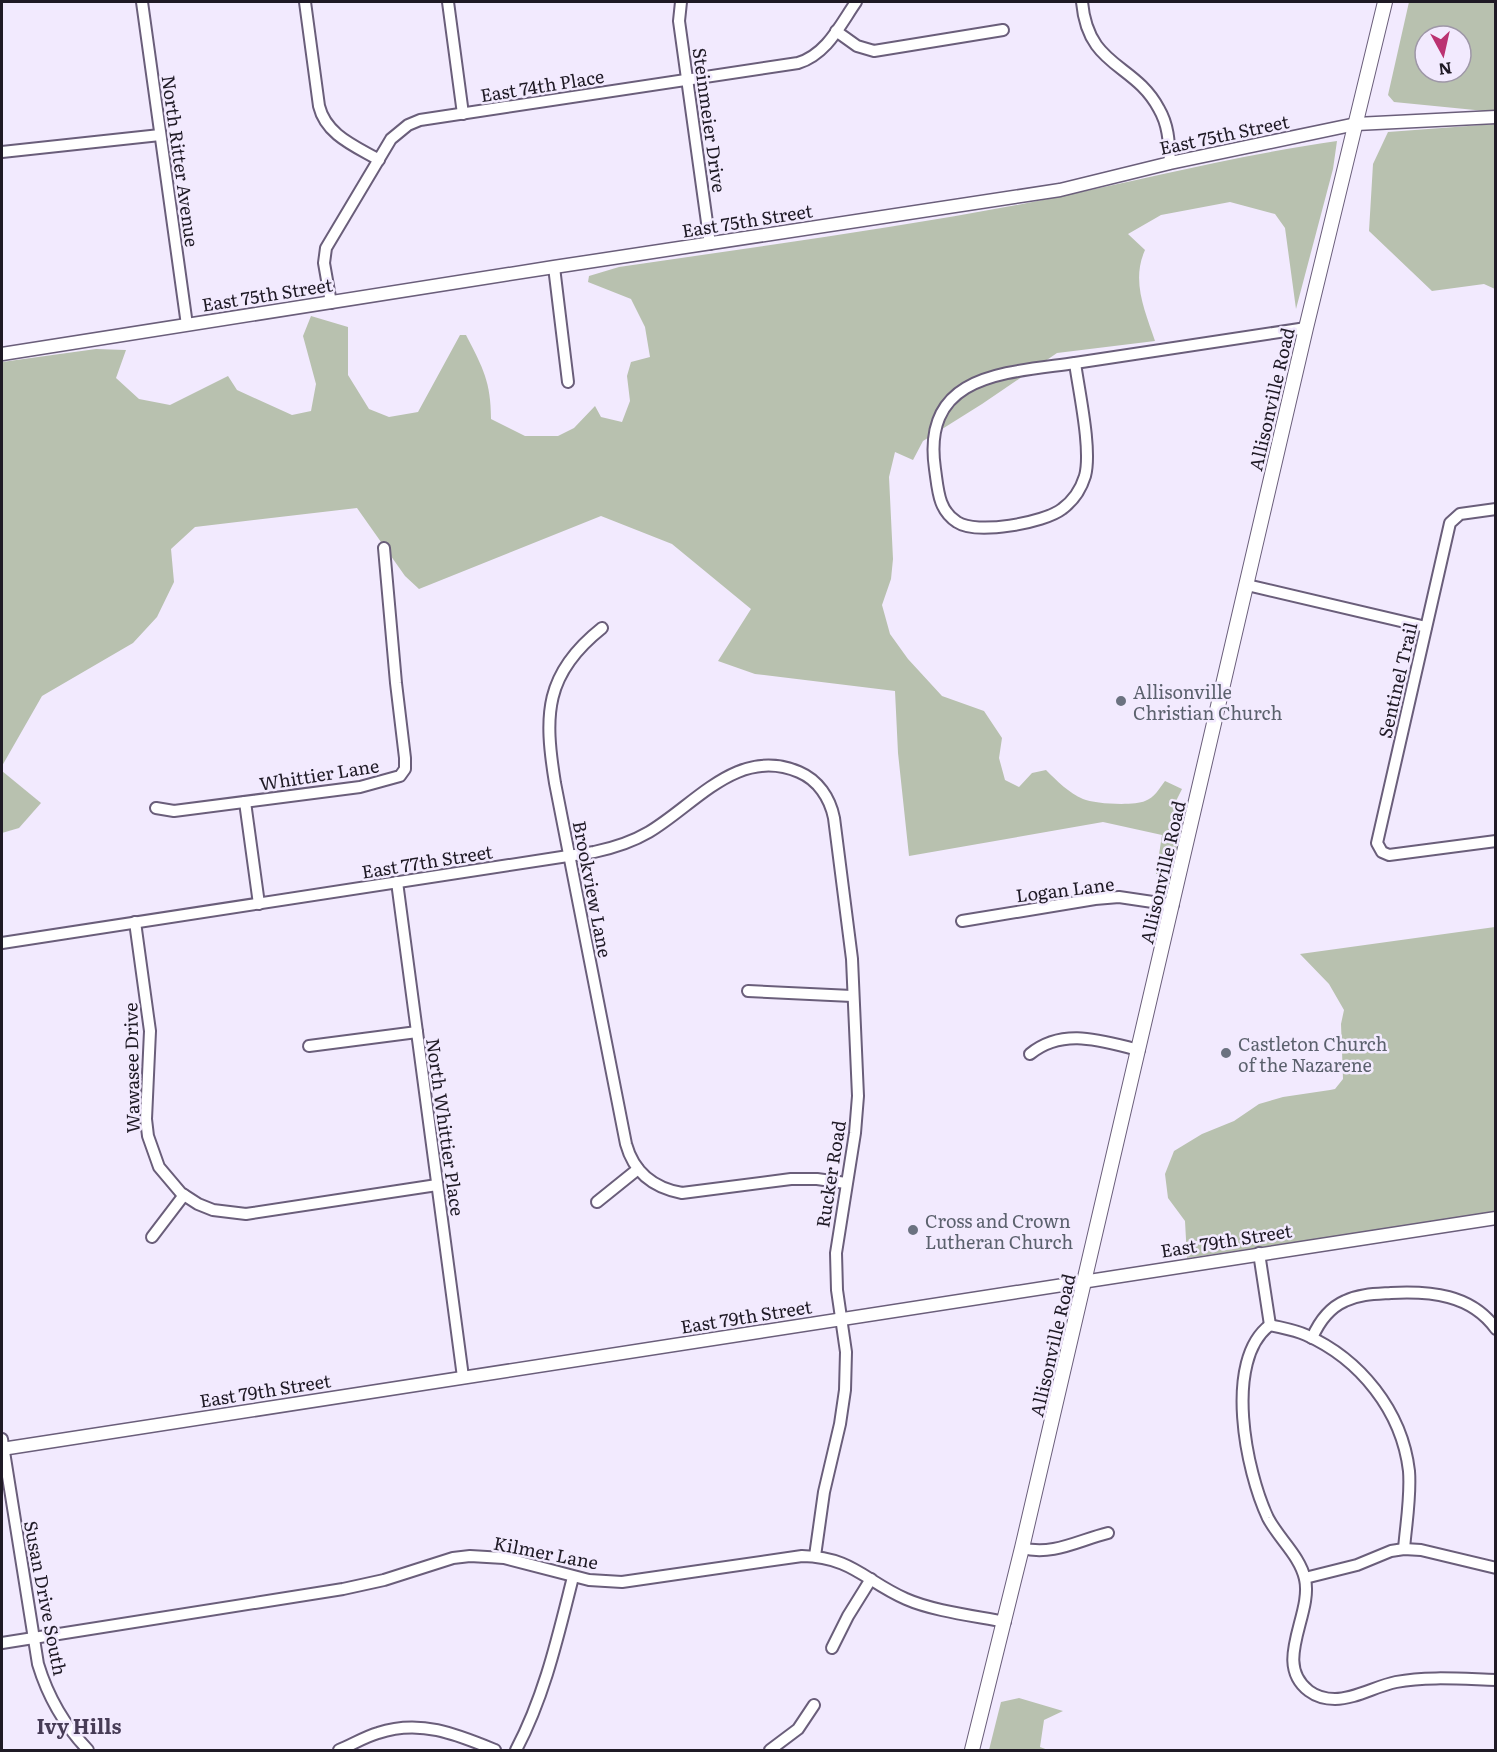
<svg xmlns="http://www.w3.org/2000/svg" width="1497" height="1752" font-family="Literata,serif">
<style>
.green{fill:#b8c1af;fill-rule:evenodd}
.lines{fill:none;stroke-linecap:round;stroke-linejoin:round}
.minor-casing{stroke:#6a5e7a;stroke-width:14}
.tertiary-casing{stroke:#6a5e7a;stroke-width:15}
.secondary-casing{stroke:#6a5e7a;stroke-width:16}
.minor{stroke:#fff;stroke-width:10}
.tertiary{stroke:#fff;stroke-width:12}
.secondary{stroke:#fff;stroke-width:14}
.worship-dot{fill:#6b7280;stroke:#f2eafe;stroke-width:2}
.labels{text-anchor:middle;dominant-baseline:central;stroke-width:5;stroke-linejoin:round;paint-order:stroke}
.street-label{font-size:18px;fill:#1f1a25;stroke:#f2eafe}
.worship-label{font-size:18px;fill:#5b616d;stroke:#f2eafe;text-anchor:start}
.neighbourhood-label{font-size:20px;font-weight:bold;fill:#473c56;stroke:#f2eafe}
</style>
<rect width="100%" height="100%" fill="#f2eafe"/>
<!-- green -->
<g class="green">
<path d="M1409 2H1495V110L1485 111 1394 102 1388 95ZM1425 36H1461V72H1425Z"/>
<polygon points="1495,124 1495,289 1484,284 1432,291 1369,231 1373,164 1388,132"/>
<path d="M1337 141 1333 169 1296 309 1285 228 1275 214 1230 202 1161 215 1128 234 1145 250C1131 281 1145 311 1155 341L1057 353 982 404 923 441 913 460 895 452 889 477 893 559 891 579 882 605 890 634 908 659 942 696 984 711 1002 738 999 758 1005 780 1019 787 1032 773 1046 770C1057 781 1069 793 1083 799 1094 804 1134 806 1145 801 1154 798 1159 789 1165 781L1182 789 1176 801 1182 826 1173 873 1156 874 1162 835 1103 822 909 856 898 753 895 691 755 674 718 661 751 609 672 544 601 516 419 589 405 576 357 508 195 527 171 549 174 582 157 617 133 643 42 696 2 766V362L96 349 126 350 116 378 139 399 170 405 228 376 237 390 292 415 311 411 316 384 303 336 311 316 348 327V375L369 409 389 417 418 412 460 335H466C483 368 491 382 491 419L525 436H558L574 428 595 406 601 417 622 422 630 401 627 376 631 362 650 357 645 327 631 299 588 282 589 276 619 267C762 246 906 227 1048 199 1144 179 1239 155 1337 141Z"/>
<polygon points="2,771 41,803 19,828 2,833"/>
<polygon points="1495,927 1495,1213 1187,1258 1185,1221 1168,1198 1165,1174 1174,1151 1202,1134 1234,1121 1259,1104 1283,1097 1330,1090 1335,1089 1343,1079 1341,1024 1344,1010 1329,984 1300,954"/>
<polygon points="1019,1698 1063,1711 1044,1720 1040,1747 1048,1750 989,1750 1001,1702"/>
</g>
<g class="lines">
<!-- minor casing -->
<g class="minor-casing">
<g id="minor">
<polyline points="142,2 187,325"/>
<path d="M305 2 319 106C326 135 355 146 379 160"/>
<polyline points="448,2 463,114"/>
<polyline points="681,2 679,21 710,244"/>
<path d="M1082 2C1088 68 1134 62 1159 109 1169 126 1169 144 1170 163"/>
<polyline points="836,31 857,46 874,51 1003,30"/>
<polyline points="2,152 160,135"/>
<polyline points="554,267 568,382"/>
<path d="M331 303 324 263 326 248 391 139 408 125 420 120 798 63C827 54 840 25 856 2"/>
<path d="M1075 363C1079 392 1092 450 1085 476 1081 489 1073 501 1062 509 1044 523 976 535 957 522 938 510 938 489 935 469 921 373 1006 373 1075 363Z"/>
<polyline points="1075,363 1306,328"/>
<polyline points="1496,509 1460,514 1450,523 1377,843 1382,852 1389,855 1496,841"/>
<polyline points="1247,585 1426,627"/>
<path d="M602 628C544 674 544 715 555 783L626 1144C634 1173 654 1188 682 1193L791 1179H817L846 1183"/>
<polyline points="245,802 259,904"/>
<polyline points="156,808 174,811 360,787 400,776 405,769 405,758 396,683 384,548"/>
<polyline points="397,882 463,1377"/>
<polyline points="962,921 1095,899 1119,897 1173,905"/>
<polyline points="135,922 150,1031 146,1119 148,1136 159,1167 181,1193 198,1204 213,1210 246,1214 437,1185"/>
<path d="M2 943 594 852C613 848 632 842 649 832 696 804 738 746 799 772 818 780 830 798 834 818L852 959 858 1096 855 1133 836 1253 837 1290 846 1352 845 1390 840 1424 824 1492 815 1556"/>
<polyline points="748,991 852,996"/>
<polyline points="309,1046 417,1032"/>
<path d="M1030 1054C1063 1027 1102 1041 1139 1050"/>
<polyline points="597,1202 638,1169"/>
<polyline points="152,1237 184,1195"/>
<polyline points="1259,1253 1270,1325"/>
<path d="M1270 1325C1223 1360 1246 1472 1268 1518 1279 1539 1300 1556 1305 1579 1313 1615 1272 1663 1309 1691 1317 1697 1326 1699 1335 1699 1355 1699 1376 1686 1396 1682 1428 1676 1462 1679 1496 1680"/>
<path d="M1270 1325C1282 1328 1295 1330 1306 1335 1360 1359 1402 1411 1409 1471 1411 1497 1406 1524 1404 1549"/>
<path d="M1312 1338C1319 1322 1329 1308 1345 1301 1360 1294 1375 1294 1391 1293 1430 1291 1471 1294 1496 1329"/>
<path d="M2 1439 38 1664C48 1697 64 1725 88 1750"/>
<path d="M1022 1548C1053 1556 1079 1540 1108 1533"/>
<polyline points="1305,1578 1357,1565 1391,1551 1404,1549 1421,1550 1496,1568"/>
<path d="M2 1643 343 1589 384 1580 453 1558 470 1556 504 1558 589 1580 622 1582 802 1556C852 1557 865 1581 906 1599 933 1611 975 1616 1005 1622"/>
<polyline points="832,1648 848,1616 871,1579"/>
<path d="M339 1750C352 1745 364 1737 378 1733 420 1719 456 1734 495 1750"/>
<path d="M516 1750C545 1695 558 1636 573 1577"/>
<polyline points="770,1750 798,1729 814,1705"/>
</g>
</g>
<!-- tertiary casing -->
<g class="tertiary-casing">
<g id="tertiary">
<polyline points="2,354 554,267 1060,190 1170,163 1356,124 1496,117"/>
<polyline points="2,1449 1496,1218"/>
</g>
</g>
<!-- secondary casing -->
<g class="secondary-casing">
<polyline id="secondary" points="972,1750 1022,1548 1306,328 1385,2"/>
</g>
<!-- minor -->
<use href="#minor" class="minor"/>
<!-- tertiary -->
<use href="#tertiary" class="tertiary"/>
<!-- secondary -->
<use href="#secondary" class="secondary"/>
</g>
<!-- markers -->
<g class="worship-dot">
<circle cx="1121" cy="701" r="6"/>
<circle cx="1226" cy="1053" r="6"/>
<circle cx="913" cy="1230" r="6"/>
</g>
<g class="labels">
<!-- street labels -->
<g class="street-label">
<text transform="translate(542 85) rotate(-9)">East 74th Place</text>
<text transform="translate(710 120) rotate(82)">Steinmeier Drive</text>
<text transform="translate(1224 134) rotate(-12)">East 75th Street</text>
<text transform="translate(181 161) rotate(82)">North Ritter Avenue</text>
<text transform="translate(747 220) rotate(-9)">East 75th Street</text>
<text transform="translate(267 294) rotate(-9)">East 75th Street</text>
<text transform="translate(1271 399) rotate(-77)">Allisonville Road</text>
<text transform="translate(1397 680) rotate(-77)">Sentinel Trail</text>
<text transform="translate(319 774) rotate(-9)">Whittier Lane</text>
<text transform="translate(427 861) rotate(-9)">East 77th Street</text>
<text transform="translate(1162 872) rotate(-77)">Allisonville Road</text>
<text transform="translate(593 889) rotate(79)">Brookview Lane</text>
<text transform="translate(1065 889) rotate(-7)">Logan Lane</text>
<text transform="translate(131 1068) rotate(-91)">Wawasee Drive</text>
<text transform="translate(446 1127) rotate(82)">North Whittier Place</text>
<text transform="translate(830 1174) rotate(-81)">Rucker Road</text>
<text transform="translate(1226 1240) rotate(-9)">East 79th Street</text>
<text transform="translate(746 1316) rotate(-9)">East 79th Street</text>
<text transform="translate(1052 1345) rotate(-77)">Allisonville Road</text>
<text transform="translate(265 1390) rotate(-9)">East 79th Street</text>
<text transform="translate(546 1552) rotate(11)">Kilmer Lane</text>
<text transform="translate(46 1598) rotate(79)">Susan Drive South</text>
</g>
<!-- worship labels -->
<g class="worship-label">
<text x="1133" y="691">Allisonville<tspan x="1133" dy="21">Christian Church</tspan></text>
<text x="1238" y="1043">Castleton Church<tspan x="1238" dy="21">of the Nazarene</tspan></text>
<text x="925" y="1220">Cross and Crown<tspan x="925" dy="21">Lutheran Church</tspan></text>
</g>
<!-- neighbourhood labels -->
<g class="neighbourhood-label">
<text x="79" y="1725">Ivy Hills</text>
</g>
</g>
<!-- border -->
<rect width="1497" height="1752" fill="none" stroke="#1f1a25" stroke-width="6"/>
<!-- north arrow -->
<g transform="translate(1443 54) rotate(172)"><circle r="28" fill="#f2eafe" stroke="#9e97a7" stroke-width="1.5"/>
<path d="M0-4.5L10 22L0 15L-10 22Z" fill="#bb3271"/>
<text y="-9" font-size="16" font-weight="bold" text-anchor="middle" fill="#1f1a25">N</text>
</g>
</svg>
